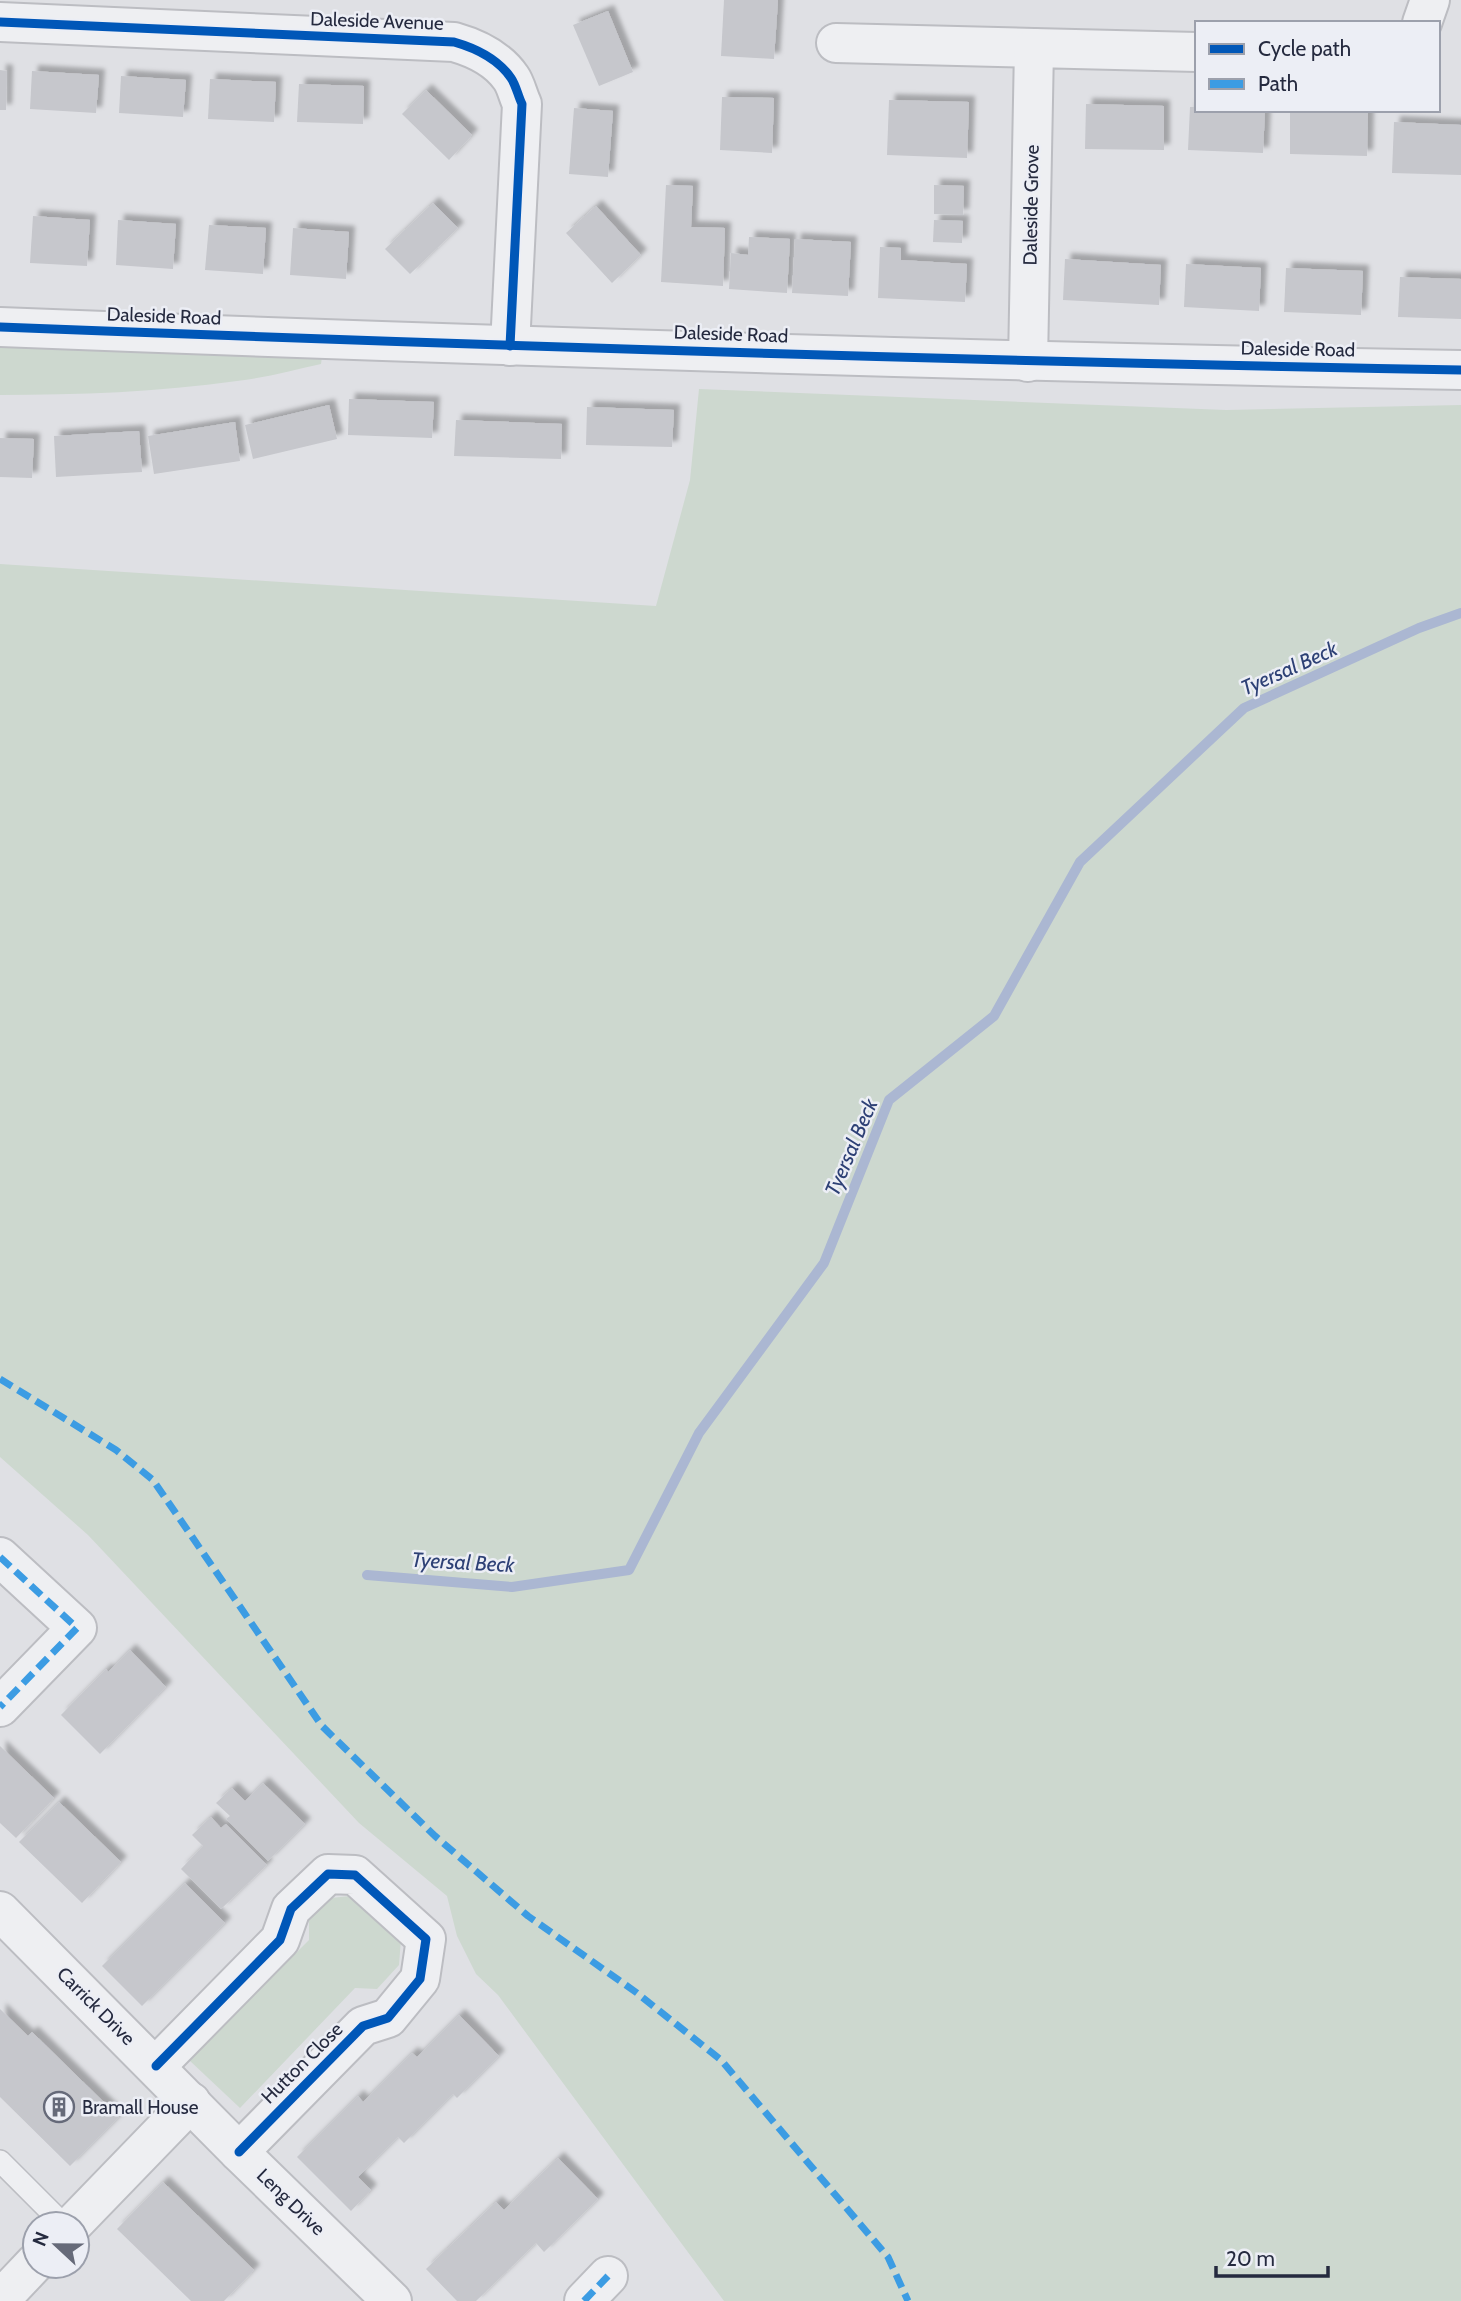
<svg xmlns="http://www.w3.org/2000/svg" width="1461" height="2301" font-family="Cabin,sans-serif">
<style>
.green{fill:#cdd8cf}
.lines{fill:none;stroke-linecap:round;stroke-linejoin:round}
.stream{stroke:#abb7d2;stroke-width:10}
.building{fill:#c6c7cc;filter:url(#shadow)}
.lane-casing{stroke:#bcbdc2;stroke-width:24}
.street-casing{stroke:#bcbdc2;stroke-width:42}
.lane{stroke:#eeeff2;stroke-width:21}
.street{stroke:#eeeff2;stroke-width:38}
.quiet{stroke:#3c9ce3;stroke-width:7;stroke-dasharray:14 7;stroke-linecap:butt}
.cycleway-casing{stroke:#eceef5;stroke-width:13}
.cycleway{stroke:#0057b8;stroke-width:9}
.labels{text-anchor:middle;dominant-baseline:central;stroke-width:5;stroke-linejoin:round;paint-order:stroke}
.street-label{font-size:19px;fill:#252a3f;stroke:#eceef5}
.poi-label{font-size:19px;fill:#252a3f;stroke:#eceef5;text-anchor:start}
.water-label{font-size:21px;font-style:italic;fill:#2d4075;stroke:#eceef5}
</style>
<defs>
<filter id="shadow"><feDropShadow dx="6" dy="-6" stdDeviation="2" flood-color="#0004"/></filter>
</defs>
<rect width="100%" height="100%" fill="#dfe0e4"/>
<!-- green -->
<g class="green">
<path d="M0 345 322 357 321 364C293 370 265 378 237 381 158 392 79 395 0 395Z"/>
<polygon points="699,389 1226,410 1461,405 1461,2301 724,2301 498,1995 476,1974 457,1936 447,1896 359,1823 88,1535 0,1457 0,564 656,606 690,480"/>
<polygon points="359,1895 401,1939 399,1965 377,1989 355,1988 240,2108 189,2060 309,1940 309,1917 331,1898"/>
</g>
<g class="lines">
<!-- stream -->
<polyline class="stream" points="367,1575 512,1587 629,1570 699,1433 824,1263 889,1100 994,1016 1080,862 1244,708 1419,628 1461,613"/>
</g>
<!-- building -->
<g class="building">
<polygon points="724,0 778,0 774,59 721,56"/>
<polygon points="608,11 633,72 599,86 573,25"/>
<polygon points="0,70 7,71 6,110 0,110"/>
<polygon points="32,71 99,75 96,113 30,109"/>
<polygon points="121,76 186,80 183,117 119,113"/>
<polygon points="210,79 276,82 274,122 208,119"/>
<polygon points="299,84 364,86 363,124 297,122"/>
<polygon points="426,90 472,135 449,160 402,114"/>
<polygon points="722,97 774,98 772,153 720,150"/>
<polygon points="889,100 969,102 967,158 887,155"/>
<polygon points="1086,104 1164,106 1164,150 1085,149"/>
<polygon points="1190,107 1197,107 1197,110 1265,110 1263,153 1188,150"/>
<polygon points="574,108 613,111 608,177 569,174"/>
<polygon points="1290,110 1368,111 1367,156 1290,154"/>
<polygon points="1394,122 1461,125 1461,175 1392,173"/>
<polygon points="666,185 693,186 691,227 725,228 723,286 661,282"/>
<polygon points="934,185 964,186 963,215 934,214"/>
<polygon points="433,203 458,228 410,274 385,249"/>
<polygon points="596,206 641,255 612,283 566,233"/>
<polygon points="33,216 90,220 87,266 30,263"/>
<polygon points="118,220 176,224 173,269 116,265"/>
<polygon points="934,220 963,221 962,243 933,242"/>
<polygon points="209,225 266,228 263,274 205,270"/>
<polygon points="293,228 349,232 346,279 290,275"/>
<polygon points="749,237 790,239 787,293 729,289 731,253 748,255"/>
<polygon points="795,239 851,242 848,296 792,293"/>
<polygon points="880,247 901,248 901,260 967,264 965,302 878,298"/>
<polygon points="1065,259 1161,265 1159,305 1063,300"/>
<polygon points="1186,264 1261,268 1259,311 1184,307"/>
<polygon points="1286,268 1363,271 1361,315 1284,312"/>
<polygon points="1400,277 1461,279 1461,319 1398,317"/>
<polygon points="349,399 434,402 432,438 348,435"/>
<polygon points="329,405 337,439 253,459 245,425"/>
<polygon points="587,407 674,410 672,447 586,445"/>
<polygon points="456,420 562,424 561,459 454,456"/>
<polygon points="235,422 240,461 154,474 148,436"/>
<polygon points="139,431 142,472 56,477 54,436"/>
<polygon points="0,438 34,439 32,478 0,477"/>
<polygon points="130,1650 166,1687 100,1754 61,1715 106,1669 108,1672"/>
<polygon points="0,1746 54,1798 16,1838 0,1823"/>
<polygon points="263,1783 305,1824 268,1861 226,1819 230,1816 216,1803 232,1788 245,1801"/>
<polygon points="59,1802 121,1862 82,1903 19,1842"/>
<polygon points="211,1817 221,1828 226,1824 267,1865 221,1909 181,1869 203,1846 192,1835"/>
<polygon points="185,1883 225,1923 142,2006 102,1966"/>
<polygon points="0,2009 28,2036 32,2032 119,2117 70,2166 0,2097"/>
<polygon points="459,2015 499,2056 457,2098 453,2094 404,2143 398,2137 358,2177 371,2190 351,2211 297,2157 358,2096 363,2102 412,2053 417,2057"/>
<polygon points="558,2158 598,2199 544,2252 536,2243 476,2301 457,2301 426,2269 496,2202 504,2210"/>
<polygon points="163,2182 254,2270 224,2301 191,2301 117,2229"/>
</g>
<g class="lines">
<!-- lane casing -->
<g class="lane-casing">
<polyline id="lane" points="0,2161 63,2224"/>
</g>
<!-- street casing -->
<g class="street-casing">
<g id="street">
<path d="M0 22 454 42C475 48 498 59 511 78 516 85 518 96 522 104L510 346"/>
<polyline points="1422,23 1430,0"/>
<polyline points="836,43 1034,48"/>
<path d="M0 327C487 346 974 361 1461 370"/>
<polyline points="1028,362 1034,48 1197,52"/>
<polyline points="0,1557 77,1628 0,1707"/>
<polyline points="0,1911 239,2152 392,2301"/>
<polyline points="156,2066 280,1940 291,1909 328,1874 355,1875 426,1939 420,1979 388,2018 363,2026 239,2152"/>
<polyline points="73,2224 191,2102"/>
<polyline points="0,2300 35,2263"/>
<polyline points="584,2301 608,2276"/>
</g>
</g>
<!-- lane -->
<use href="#lane" class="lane"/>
<!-- street -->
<use href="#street" class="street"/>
<!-- quiet -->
<g class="quiet">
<polyline points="0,1379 116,1450 153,1480 322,1726 435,1836 528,1916 637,1993 721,2060 888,2257 908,2301"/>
<polyline points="0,1557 77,1628 0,1707"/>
<polyline points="584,2301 608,2276"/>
</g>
<!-- cycleway casing -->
<g class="cycleway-casing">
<g id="cycleway">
<path d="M0 22 454 42C475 48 498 59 511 78 516 85 518 96 522 104L510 346"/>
<path d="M0 327C487 346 974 361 1461 370"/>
<polyline points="156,2066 280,1940 291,1909 328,1874 355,1875 426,1939 420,1979 388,2018 363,2026 239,2152"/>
</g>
</g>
<!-- cycleway -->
<use href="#cycleway" class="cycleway"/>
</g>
<!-- icons -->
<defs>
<g id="building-ring" transform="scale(1.575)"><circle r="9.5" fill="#eceef5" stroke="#666a79" stroke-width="1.5"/><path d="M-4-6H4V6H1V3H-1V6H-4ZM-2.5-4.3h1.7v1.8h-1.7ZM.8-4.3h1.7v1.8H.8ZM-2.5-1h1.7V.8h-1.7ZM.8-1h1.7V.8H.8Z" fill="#666a79"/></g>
</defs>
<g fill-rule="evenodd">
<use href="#building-ring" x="59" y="2107"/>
</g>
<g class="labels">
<!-- street labels -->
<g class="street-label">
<text transform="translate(377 21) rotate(2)">Daleside Avenue</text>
<text transform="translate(1031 205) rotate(-89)">Daleside Grove</text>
<text transform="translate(164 316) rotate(2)">Daleside Road</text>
<text transform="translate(731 334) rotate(2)">Daleside Road</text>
<text transform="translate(1298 349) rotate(1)">Daleside Road</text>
<text transform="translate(96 2006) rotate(45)">Carrick Drive</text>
<text transform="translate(302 2063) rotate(-45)">Hutton Close</text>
<text transform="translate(291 2202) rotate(44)">Leng Drive</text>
</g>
<!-- poi labels -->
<g class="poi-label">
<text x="82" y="2107">Bramall House</text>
</g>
<!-- water labels -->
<g class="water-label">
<text transform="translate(1289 668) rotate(-24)">Tyersal Beck</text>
<text transform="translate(851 1147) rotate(-67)">Tyersal Beck</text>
<text transform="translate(463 1562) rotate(3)">Tyersal Beck</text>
</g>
</g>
<!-- legend -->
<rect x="1195" y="21" width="245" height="91" fill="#eceef5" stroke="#9ca0ac" stroke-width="2"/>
<rect x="1209" y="44" width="35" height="10" fill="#0057b8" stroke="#9ca0ac" stroke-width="2"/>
<text x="1258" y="56" font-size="21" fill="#252a3f">Cycle path</text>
<rect x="1209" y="79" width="35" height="10" fill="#3c9ce3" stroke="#9ca0ac" stroke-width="2"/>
<text x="1258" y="91" font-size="21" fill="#252a3f">Path</text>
<!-- north arrow -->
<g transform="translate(56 2245) rotate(292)"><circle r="33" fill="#eceef5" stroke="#9ca0ac" stroke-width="2"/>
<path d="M0-5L12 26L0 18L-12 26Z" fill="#666a79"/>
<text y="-10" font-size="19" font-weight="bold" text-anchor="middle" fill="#252a3f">N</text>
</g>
<!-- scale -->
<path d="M1216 2266v10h112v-10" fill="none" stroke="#252a3f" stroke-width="3.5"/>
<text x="1226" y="2266" font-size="21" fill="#252a3f" stroke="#eceef5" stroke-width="5" paint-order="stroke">20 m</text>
</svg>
